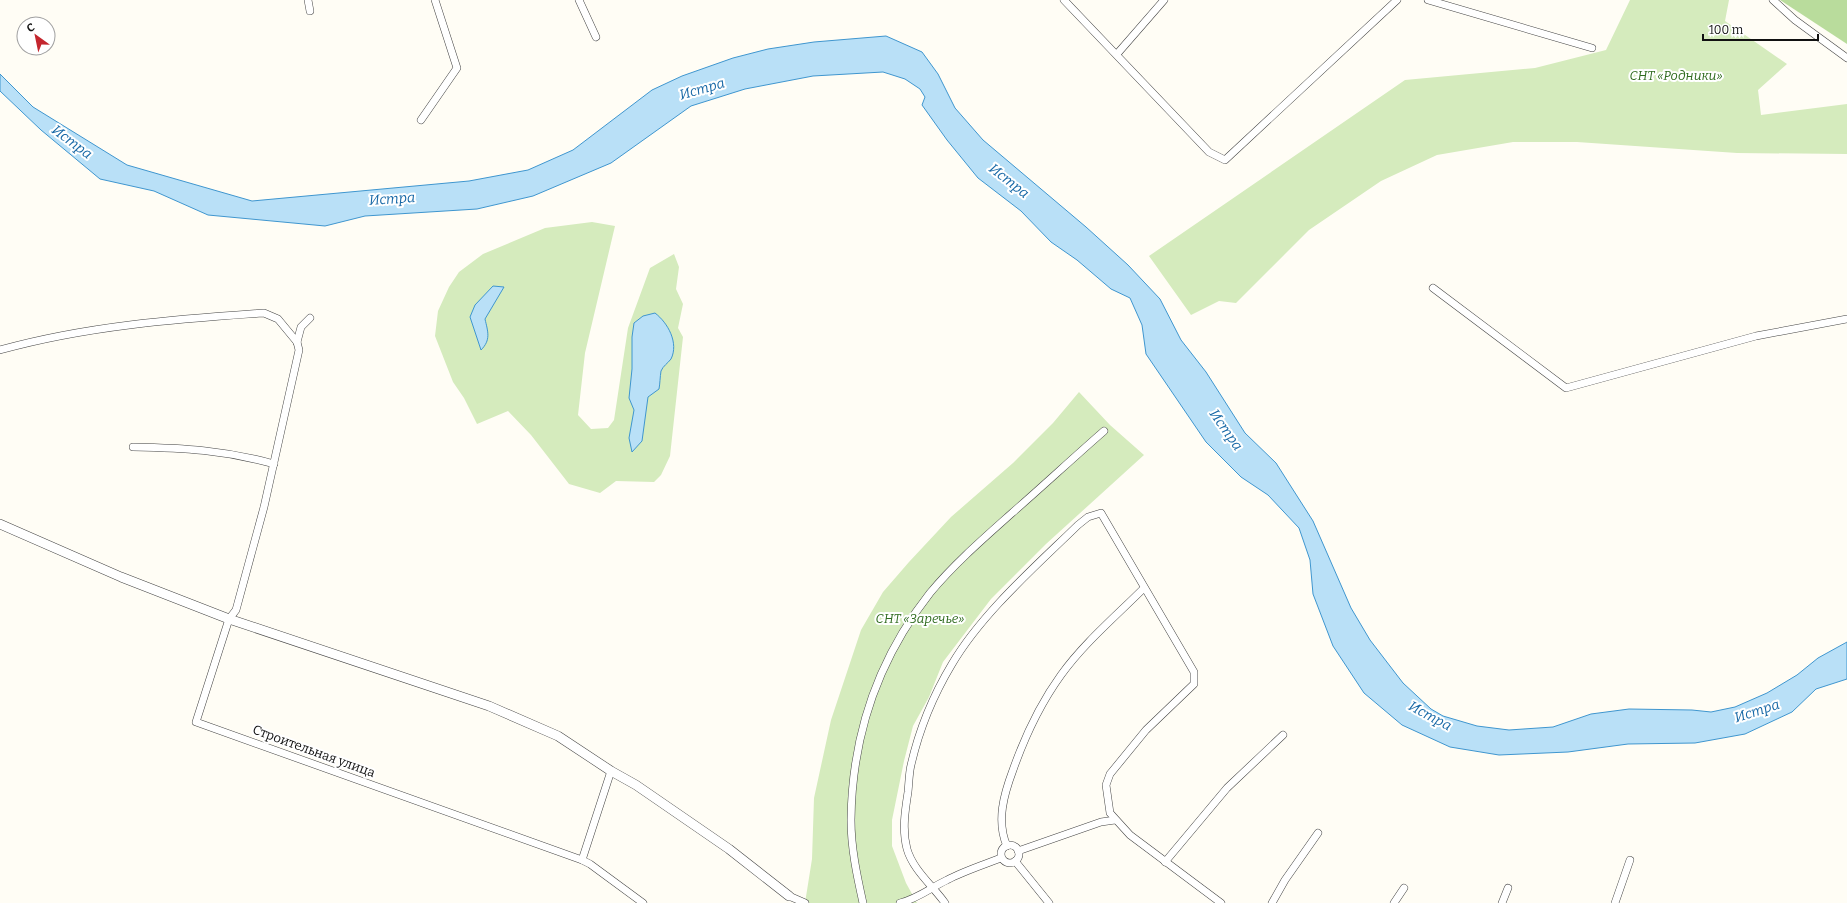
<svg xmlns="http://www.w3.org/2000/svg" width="1847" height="903" font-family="Bitter,serif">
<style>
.green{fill:#d5ebbd}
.forest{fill:#b9dc9c}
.water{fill:#b9e0f7;stroke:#3f96cf}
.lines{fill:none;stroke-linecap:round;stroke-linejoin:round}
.minor-casing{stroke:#444;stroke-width:8}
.tertiary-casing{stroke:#444;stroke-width:10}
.minor{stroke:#fff;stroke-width:7}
.tertiary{stroke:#fff;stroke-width:9}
.labels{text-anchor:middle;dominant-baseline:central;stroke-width:4;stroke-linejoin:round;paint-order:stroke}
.park-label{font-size:13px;font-style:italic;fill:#2f6b1f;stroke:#fff}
.street-label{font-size:13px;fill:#111;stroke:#fff}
.water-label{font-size:14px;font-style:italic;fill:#1768a6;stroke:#fff}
</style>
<rect width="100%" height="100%" fill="#fffdf5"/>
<!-- green -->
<g class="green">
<polygon points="1630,0 1729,0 1725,21 1787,64 1758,90 1761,115 1847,104 1847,154 1737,153 1577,142 1513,142 1437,155 1381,181 1309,230 1236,303 1219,301 1191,315 1149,256 1405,80 1535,68 1606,50"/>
<polygon points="592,222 615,226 585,353 578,415 591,429 608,428 614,420 628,328 650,268 674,254 679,267 676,289 683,304 678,328 683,337 670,456 661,475 654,482 616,481 600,493 569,484 531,435 508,411 477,424 464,398 453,382 435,336 438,311 449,287 459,272 483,254 545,228"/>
<polygon points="1079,392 1110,425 1144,455 1046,544 991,599 943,662 929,697 913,726 904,761 892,820 892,846 906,883 917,903 805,903 812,859 814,798 831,720 861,630 883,592 909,562 951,517 1013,463 1053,423"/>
</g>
<!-- forest -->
<polygon class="forest" points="1780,0 1847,0 1847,44"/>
<!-- water -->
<g class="water">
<polygon points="886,36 922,52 938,74 955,108 983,140 1086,227 1128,265 1160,299 1181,340 1206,372 1245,433 1276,463 1313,521 1351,608 1370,640 1403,683 1431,709 1443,716 1477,726 1509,730 1553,727 1591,714 1629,709 1692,710 1711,712 1735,707 1767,693 1797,675 1818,658 1847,642 1847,679 1816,689 1792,712 1745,734 1695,743 1628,744 1568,752 1499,755 1450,747 1402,725 1364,693 1333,646 1313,594 1310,560 1299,528 1268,495 1241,477 1206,442 1146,354 1142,325 1130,298 1111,289 1077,260 1051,242 1021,211 978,178 947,140 922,105 925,97 920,89 905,79 883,72 813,76 745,89 691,106 611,163 533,196 477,209 365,216 325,226 208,215 154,191 100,179 41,130 0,91 0,74 33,107 127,165 252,201 469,181 528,170 573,150 652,90 682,76 733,58 768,49 814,42"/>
<path d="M493 286 504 287 485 319C488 332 491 340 481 350L470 317 475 305Z"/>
<path d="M655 313C668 323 679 343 671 359 668 363 663 366 661 371 660 377 660 384 659 389L648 397 642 441 632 452 629 438 634 410 629 398 632 369V337L634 323 643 316Z"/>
</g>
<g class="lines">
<!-- minor casing -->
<g class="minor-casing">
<g id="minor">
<polyline points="308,0 310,11"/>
<polyline points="579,0 596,37"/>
<polyline points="1064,0 1209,152 1225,160 1397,0"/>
<polyline points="1428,0 1592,48"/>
<polyline points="1773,0 1795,20 1847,58"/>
<polyline points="1117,54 1164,0"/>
<polyline points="421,120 457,68 435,0"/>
<polyline points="1433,288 1566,388 1756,336 1847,319"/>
<polyline points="297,342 301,327 310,318"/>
<path d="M0 350C86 326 176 319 264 313L278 319 297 342 299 350 264 507 236 610 229 619 196 722 582 860"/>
<path d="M133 447C184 448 224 450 274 464"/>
<polyline points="611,771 582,860 590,864 643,903"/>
<circle cx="1010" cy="854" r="9"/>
<path d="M1007 846C996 821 1004 794 1013 770 1025 736 1040 704 1061 675 1084 643 1116 616 1144 588"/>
<polyline points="1018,851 1101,822 1115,820"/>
<polyline points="1015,861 1049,903"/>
<polyline points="1165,862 1227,788 1283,735"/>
<polyline points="789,896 805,903"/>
<path d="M863 903C857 876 851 848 851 820 852 736 878 659 930 593 954 564 984 538 1012 513 1043 486 1073 458 1104 431"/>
<path d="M900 903C919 898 930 888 947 880 964 871 983 865 1001 858"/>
<path d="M945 903C933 886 913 870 907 849 902 830 905 811 908 792 909 783 909 773 911 765 919 730 934 694 952 664 982 613 1036 566 1078 525L1088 517 1101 513 1194 672V684L1146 730 1110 774 1106 785 1110 813 1130 835 1221 903"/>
<polyline points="1272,903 1285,880 1318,833"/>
<polyline points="1394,903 1404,888"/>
<polyline points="1502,903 1508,888"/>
<polyline points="1615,903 1630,860"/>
</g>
</g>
<!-- tertiary casing -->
<g class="tertiary-casing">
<polyline id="tertiary" points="0,524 121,577 229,619 489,706 558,736 611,771 636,785 729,849 789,896"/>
</g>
<!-- minor -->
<use href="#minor" class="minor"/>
<!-- tertiary -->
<use href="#tertiary" class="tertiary"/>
</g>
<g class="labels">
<!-- park labels -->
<g class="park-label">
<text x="1676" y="75">СНТ «Родники»</text>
<text x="920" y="618">СНТ «Заречье»</text>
</g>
<!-- street labels -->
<g class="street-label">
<text transform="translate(314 751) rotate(20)">Строительная улица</text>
</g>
<!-- water labels -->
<g class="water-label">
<text transform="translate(702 89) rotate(-16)">Истра</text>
<text transform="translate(72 142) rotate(37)">Истра</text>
<text transform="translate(1009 181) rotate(38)">Истра</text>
<text transform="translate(392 199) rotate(-4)">Истра</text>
<text transform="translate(1226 430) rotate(55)">Истра</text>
<text transform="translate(1757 711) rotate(-18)">Истра</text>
<text transform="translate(1430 716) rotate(28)">Истра</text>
</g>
</g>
<!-- north arrow -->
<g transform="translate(36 36) rotate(327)"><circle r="19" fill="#ffffff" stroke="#a0a0a0"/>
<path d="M0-3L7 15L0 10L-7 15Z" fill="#c4262e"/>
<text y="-6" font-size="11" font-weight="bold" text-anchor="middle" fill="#111111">С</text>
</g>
<!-- scale -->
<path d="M1703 34v6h115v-6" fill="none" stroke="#111111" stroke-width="2"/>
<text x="1709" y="34" font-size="12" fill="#111111" stroke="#ffffff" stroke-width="3" paint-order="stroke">100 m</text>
</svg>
